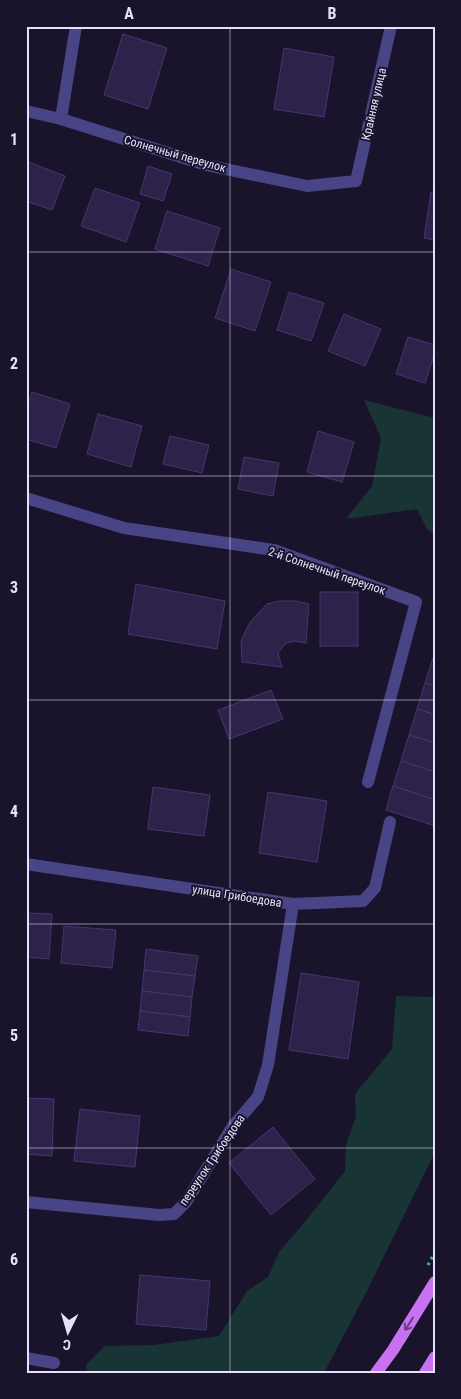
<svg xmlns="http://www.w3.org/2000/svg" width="461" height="1399" font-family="'Roboto Condensed',sans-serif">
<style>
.green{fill:#183434}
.building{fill:#2c224a;stroke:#453673}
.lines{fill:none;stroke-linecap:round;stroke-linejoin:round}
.path{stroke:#3eb3b1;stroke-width:3;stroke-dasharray:2.5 4;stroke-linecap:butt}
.minor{stroke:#494485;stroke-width:12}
.major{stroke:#c872f1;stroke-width:12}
.oneway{stroke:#683e84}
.grid{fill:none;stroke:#e5e1fc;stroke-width:1;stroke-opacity:0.55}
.labels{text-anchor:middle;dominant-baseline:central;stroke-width:4;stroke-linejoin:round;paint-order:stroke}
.street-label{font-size:12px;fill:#e5e1fc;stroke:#19142b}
.neatline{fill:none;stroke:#e5e1fc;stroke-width:2}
.grid-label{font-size:16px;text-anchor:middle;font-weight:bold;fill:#e5e1fc}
</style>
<rect width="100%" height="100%" fill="#19142b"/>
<!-- green -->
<g class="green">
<polygon points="364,400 435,418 435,536 427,529 417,509 346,519 372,486 381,438"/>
<polygon points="396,996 435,997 435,1152 366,1293 324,1373 87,1373 86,1365 105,1346 154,1345 219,1336 247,1291 268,1277 279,1252 308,1218 345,1171 346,1144 356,1117 355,1094 392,1049"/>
</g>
<!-- building -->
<g class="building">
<polygon points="123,34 167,48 148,109 104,95"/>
<polygon points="284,48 334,57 324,117 274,109"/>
<polygon points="26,161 65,176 52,210 26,201"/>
<polygon points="148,166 172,174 163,201 140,194"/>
<polygon points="95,188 140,203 126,242 81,226"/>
<polygon points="431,192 435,192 435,240 424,238"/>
<polygon points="167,211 220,228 208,266 155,249"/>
<polygon points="231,269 271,282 255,331 215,318"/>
<polygon points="289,292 324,303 311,341 277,330"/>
<polygon points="344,314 381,329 365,366 328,351"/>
<polygon points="408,337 435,345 435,352 425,383 396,374"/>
<polygon points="32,392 70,404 56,448 26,439 26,410"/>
<polygon points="98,414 142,426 131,467 87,454"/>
<polygon points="318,431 354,442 342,482 307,472"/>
<polygon points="170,436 209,445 202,473 163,464"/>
<polygon points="244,457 279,463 273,496 238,489"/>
<polygon points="136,584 225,601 217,649 128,634"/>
<rect x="320" y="592" width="38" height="54"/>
<polygon points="279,601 296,601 309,604 306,643 294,641 285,644 278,653 282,667 242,662 241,641 250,622 267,604"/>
<polygon points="433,658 435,658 435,686 425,683"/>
<polygon points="425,683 435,686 435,715 417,709"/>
<polygon points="271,690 283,719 229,739 218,710"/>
<polygon points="417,709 435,715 435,743 409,735"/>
<polygon points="409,735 435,743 435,772 401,761"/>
<polygon points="401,761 435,772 435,800 393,786"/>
<polygon points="393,786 435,800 435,826 386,810"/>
<polygon points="153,787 210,795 204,836 148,829"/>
<polygon points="268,792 327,801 317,862 259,853"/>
<polygon points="26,913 52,914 49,959 26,957"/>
<polygon points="64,926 116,930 112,968 61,963"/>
<polygon points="146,949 198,956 195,976 144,970"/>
<polygon points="144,970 195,976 192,997 142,991"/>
<polygon points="301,973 359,982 348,1059 289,1050"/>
<polygon points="142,991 192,997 190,1017 140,1011"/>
<polygon points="140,1011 190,1017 188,1036 138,1030"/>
<polygon points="26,1098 54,1099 52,1156 26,1154"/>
<polygon points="80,1109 140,1116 135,1167 74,1161"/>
<polygon points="273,1127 315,1179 271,1215 229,1163"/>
<polygon points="140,1275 210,1281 206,1330 136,1324"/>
</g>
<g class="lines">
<!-- path -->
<polyline class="path" points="428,1265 435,1252"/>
<!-- minor -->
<g class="minor">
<polyline points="26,111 61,119 206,165 307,186 356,181 391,26"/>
<polyline points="61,119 76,26"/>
<polyline points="26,498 124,528 274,550 416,602 368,782"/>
<polyline points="26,864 293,904 363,901 375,888 390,822"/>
<polyline points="26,1202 159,1215 174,1214 186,1202 233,1126 258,1097 268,1065 293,904"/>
<polyline points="26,1358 54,1363"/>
</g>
<!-- major -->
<g class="major">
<polyline points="376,1373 393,1350 435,1282"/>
<polyline points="425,1373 435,1357"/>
</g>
</g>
<!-- one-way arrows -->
<defs><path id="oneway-shaft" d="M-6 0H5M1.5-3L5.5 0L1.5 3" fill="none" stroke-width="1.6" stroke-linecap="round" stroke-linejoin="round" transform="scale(1.25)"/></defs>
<use class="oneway" href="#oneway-shaft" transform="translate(409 1324) rotate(122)"/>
<!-- grid -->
<path class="grid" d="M230 26V1373M26 252H435M26 476H435M26 700H435M26 924H435M26 1148H435"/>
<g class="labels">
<!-- street labels -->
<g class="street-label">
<text transform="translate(374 104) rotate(-77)">Крайняя улица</text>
<text transform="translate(175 154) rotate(16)">Солнечный переулок</text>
<text transform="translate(327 571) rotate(19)">2-й Солнечный переулок</text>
<text transform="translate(237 896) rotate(9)">улица Грибоедова</text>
<text transform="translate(212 1160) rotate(-56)">переулок Грибоедова</text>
</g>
</g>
<!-- border -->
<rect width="461" height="1399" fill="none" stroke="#19142b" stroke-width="55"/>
<!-- north arrow -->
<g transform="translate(68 1332) rotate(185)" stroke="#19142b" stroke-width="4" paint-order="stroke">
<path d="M0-4L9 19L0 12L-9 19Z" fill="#e5e1fc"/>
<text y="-8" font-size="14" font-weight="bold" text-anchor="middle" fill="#e5e1fc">С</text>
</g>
<rect x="28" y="28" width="406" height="1344" class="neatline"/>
<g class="grid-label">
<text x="129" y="19">A</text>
<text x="332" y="19">B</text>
<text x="14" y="145">1</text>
<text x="14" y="369">2</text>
<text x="14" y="593">3</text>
<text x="14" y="817">4</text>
<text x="14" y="1041">5</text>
<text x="14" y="1265">6</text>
</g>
</svg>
